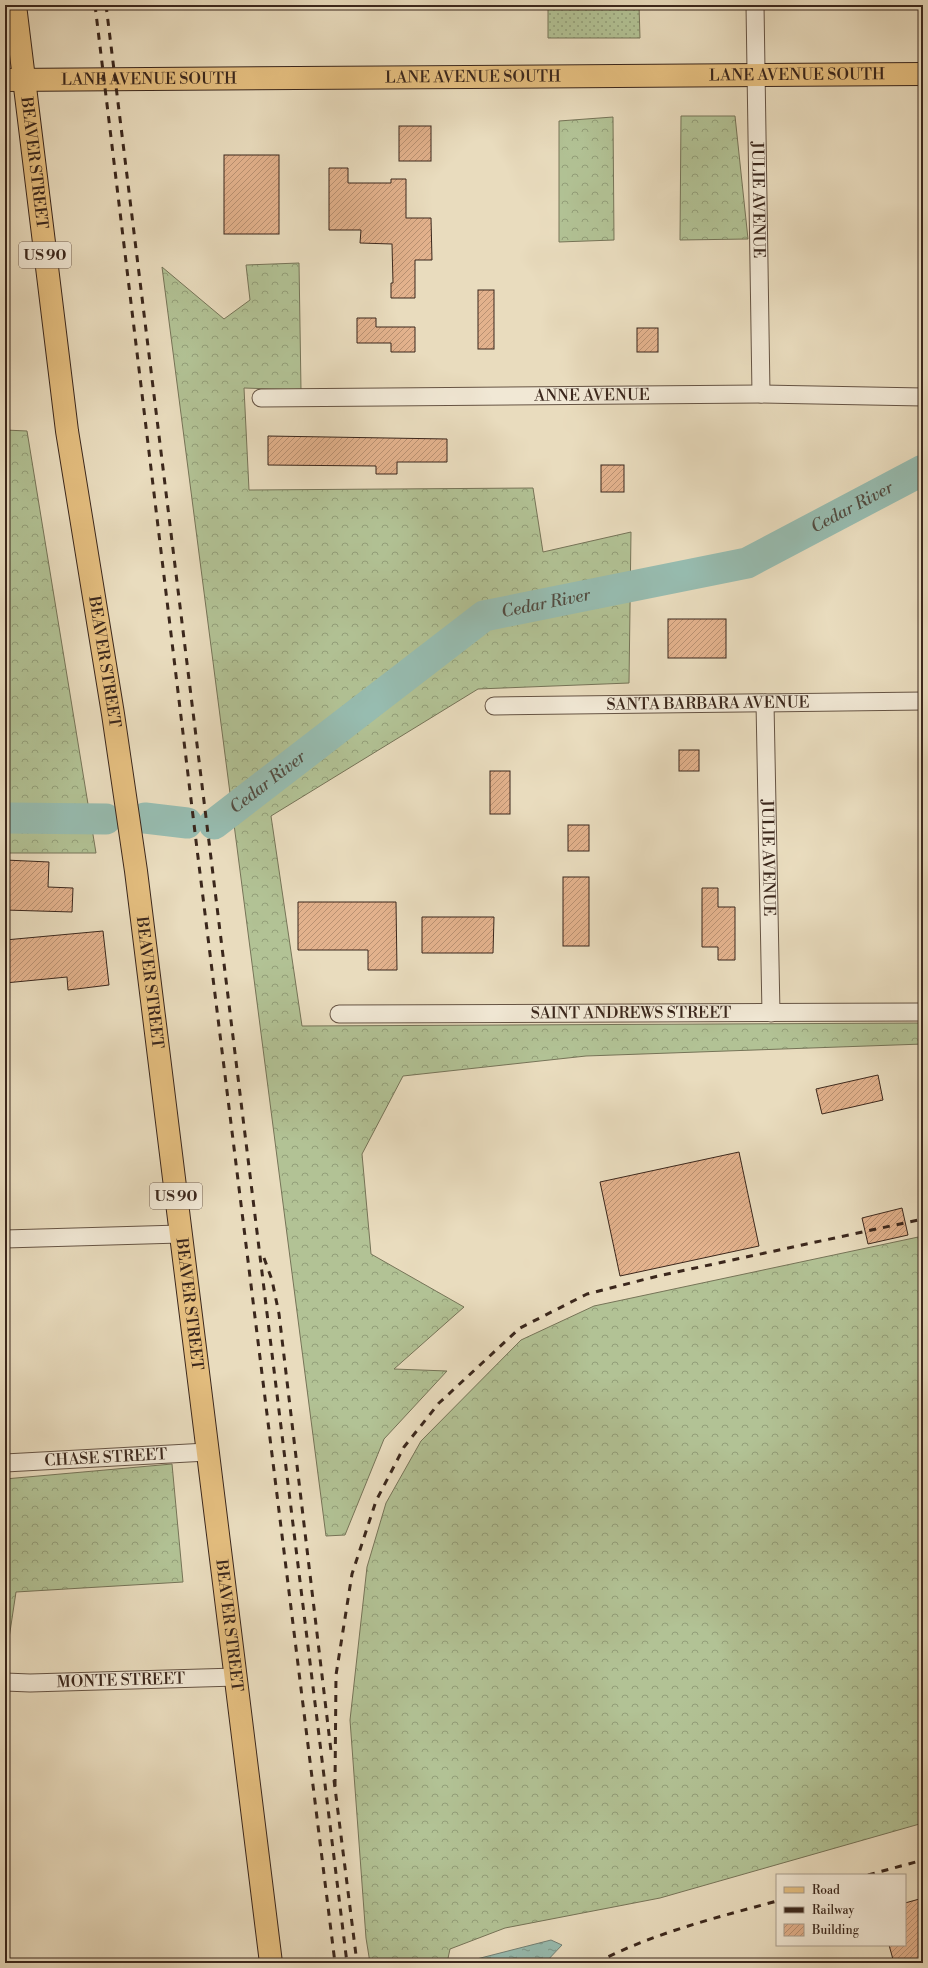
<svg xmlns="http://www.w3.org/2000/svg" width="928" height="1968" font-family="'Libre Bodoni',serif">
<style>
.grass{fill:url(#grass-dots);stroke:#767458}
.forest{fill:url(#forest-crowns);stroke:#767458}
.water{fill:url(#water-ripples);stroke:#728075}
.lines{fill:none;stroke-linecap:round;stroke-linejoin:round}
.river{stroke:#97bcb0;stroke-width:31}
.building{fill:url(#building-hatch);stroke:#3b271c}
.minor-casing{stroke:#665444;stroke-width:19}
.major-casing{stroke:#3b271c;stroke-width:24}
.minor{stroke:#f1e8d5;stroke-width:17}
.major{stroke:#e4be7f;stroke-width:22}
.rail{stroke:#3b271c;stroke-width:3;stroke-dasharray:7 7;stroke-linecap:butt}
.labels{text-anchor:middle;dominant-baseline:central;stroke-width:3.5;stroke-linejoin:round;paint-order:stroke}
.shield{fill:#f1e8d5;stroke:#726154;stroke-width:1}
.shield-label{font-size:15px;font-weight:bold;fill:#3b271c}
.street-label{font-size:16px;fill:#3b271c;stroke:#f1e8d5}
.water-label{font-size:17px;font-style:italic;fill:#524c41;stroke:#f1e8d5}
</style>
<defs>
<pattern id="grass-dots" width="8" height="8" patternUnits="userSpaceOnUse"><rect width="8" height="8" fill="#b2c295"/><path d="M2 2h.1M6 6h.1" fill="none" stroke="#929e79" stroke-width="1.8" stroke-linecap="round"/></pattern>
<pattern id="forest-crowns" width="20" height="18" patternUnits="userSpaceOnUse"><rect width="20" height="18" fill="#b2c295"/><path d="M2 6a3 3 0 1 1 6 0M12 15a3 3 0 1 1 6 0" fill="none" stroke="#929e79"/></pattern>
<pattern id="water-ripples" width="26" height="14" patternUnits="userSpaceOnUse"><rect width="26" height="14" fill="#97bcb0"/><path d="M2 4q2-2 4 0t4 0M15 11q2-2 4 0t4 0" fill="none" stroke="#7c998e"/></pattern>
<pattern id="building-hatch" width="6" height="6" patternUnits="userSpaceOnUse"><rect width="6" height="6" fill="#e3b28d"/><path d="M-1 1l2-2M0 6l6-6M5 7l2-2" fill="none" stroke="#b99172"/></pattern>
</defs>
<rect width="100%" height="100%" fill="#e9dcbe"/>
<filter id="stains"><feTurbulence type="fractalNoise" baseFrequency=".005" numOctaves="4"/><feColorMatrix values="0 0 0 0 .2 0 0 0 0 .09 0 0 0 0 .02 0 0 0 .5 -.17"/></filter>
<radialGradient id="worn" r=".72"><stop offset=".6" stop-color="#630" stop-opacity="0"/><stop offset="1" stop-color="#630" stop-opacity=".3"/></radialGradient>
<!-- grass -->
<polygon class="grass" points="548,5 639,5 640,38 548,38"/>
<!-- forest -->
<g class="forest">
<polygon points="681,116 735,116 748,239 680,240"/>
<polygon points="613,117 614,240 559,242 559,121"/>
<polygon points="299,263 301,390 244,388 249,490 533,488 543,552 631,532 629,683 478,689 271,816 302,1026 923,1023 923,1044 586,1056 403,1076 362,1154 371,1254 464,1307 394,1369 447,1371 384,1439 345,1535 326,1536 162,267 224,319 250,300 246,265"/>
<polygon points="5,430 27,431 96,853 5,853"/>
<polygon points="923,1236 923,1823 660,1898 505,1928 450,1949 447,1963 370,1963 366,1938 350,1720 367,1567 386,1503 421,1441 521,1340 594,1306"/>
<polygon points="172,1464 183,1582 16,1592 5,1665 5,1479"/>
</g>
<!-- water -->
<polygon class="water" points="551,1940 562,1945 545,1963 461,1963"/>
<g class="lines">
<!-- river -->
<g class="river">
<polyline points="5,818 106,819"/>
<polyline points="145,818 187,823"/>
<path id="s1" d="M214 824 484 616 747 563 923 470"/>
</g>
</g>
<!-- building -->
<g class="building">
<rect x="399" y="126" width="32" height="35"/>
<rect x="224" y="155" width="55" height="79"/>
<polygon points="329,168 348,168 348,183 391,183 391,179 406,179 406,218 431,218 432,260 415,260 415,298 391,298 391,283 393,283 392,244 360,243 361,230 329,230"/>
<rect x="478" y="290" width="16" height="59"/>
<polygon points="357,318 376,318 376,327 415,327 415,352 391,352 391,343 357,343"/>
<rect x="637" y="328" width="21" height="24"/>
<polygon points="268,436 447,439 447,462 397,462 397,474 376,474 376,466 268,465"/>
<rect x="601" y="465" width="23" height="27"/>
<rect x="668" y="619" width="58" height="39"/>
<rect x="679" y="750" width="20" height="21"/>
<rect x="490" y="771" width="20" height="43"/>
<rect x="568" y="825" width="21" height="26"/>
<polygon points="5,860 49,862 48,887 73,888 72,912 5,910"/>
<rect x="563" y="877" width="26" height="69"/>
<polygon points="702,888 718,888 718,907 735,907 735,960 718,960 718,947 702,947"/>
<polygon points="298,902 396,902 397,970 368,970 368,950 298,950"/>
<polygon points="422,917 494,917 493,953 422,953"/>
<polygon points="103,931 109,985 68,990 67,977 5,983 5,940"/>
<polygon points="878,1075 883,1100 822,1114 816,1089"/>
<polygon points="739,1152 759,1246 620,1276 600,1182"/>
<polygon points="902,1208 908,1235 868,1244 862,1218"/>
<polygon points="923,1898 923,1963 894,1963 889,1945 905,1945 905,1903"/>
</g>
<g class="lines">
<!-- minor casing -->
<g class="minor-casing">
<g id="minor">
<path id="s2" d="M755 5 761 394"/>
<path id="s3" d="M261 398 761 394 923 397"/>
<path id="s4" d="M765 703 771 1013"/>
<path id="s5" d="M494 706 923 701"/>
<path id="s6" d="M339 1014 923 1012"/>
<polyline points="5,1239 180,1234"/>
<path id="s7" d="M5 1463 207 1452"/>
<path id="s8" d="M5 1682 30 1683 236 1677"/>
</g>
</g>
<!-- major casing -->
<g class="major-casing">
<g id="major">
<path id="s9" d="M15 5 67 431 113 714 136 871 271 1963"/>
<path id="s10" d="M5 80 923 74"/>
</g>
</g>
<!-- minor -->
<use href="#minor" class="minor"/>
<!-- major -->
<use href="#major" class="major"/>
<!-- rail -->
<g class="rail">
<polyline points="95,5 197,849 335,1963"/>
<polyline points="106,5 347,1963"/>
<polyline points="264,1258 272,1280 279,1314 331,1751"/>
<polyline points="334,1780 357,1963"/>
<polyline points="335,1786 336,1675 352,1574 376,1501 404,1447 439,1403 520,1328 587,1294 658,1276 923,1219"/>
<polyline points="868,1875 923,1860"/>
<path d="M596 1963C653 1933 715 1918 777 1901"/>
</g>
</g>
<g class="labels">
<!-- shield labels -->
<g class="shield">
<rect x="19" y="242" width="52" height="26" rx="3"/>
<rect x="150" y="1183" width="52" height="26" rx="3"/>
</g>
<g class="shield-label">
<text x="45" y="255">US 90</text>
<text x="176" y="1196">US 90</text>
</g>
<!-- street labels -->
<g class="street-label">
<text stroke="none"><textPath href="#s10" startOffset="792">LANE AVENUE SOUTH</textPath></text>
<text stroke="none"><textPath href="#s10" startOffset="468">LANE AVENUE SOUTH</textPath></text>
<text stroke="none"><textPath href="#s10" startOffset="144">LANE AVENUE SOUTH</textPath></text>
<text stroke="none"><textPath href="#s9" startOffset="159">BEAVER STREET</textPath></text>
<text stroke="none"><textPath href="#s2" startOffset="195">JULIE AVENUE</textPath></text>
<text stroke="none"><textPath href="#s3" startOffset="331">ANNE AVENUE</textPath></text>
<text stroke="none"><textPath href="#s9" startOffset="663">BEAVER STREET</textPath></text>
<text stroke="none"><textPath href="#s5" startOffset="214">SANTA BARBARA AVENUE</textPath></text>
<text stroke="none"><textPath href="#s4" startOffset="155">JULIE AVENUE</textPath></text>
<text stroke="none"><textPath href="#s9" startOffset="987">BEAVER STREET</textPath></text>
<text stroke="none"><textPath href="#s6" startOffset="292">SAINT ANDREWS STREET</textPath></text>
<text stroke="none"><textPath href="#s9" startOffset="1311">BEAVER STREET</textPath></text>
<text stroke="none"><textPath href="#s7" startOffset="101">CHASE STREET</textPath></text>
<text stroke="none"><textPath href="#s9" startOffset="1635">BEAVER STREET</textPath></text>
<text stroke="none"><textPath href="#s8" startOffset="116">MONTE STREET</textPath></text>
</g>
<!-- water labels -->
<g class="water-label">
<text stroke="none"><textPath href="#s1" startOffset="728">Cedar River</textPath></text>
<text stroke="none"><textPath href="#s1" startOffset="404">Cedar River</textPath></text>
<text stroke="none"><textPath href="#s1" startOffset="68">Cedar River</textPath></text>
</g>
</g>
<!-- margin -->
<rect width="928" height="1968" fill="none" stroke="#e9dcbe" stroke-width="20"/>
<rect x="6" y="6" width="916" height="1956" fill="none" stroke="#3b271c" stroke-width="2"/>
<rect x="10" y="10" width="908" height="1948" fill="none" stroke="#3b271c"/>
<!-- legend -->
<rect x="776" y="1874" width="130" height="72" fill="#f1e8d5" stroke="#a89b8b"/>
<rect x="784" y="1887" width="20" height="6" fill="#e4be7f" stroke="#a89b8b"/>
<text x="812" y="1894" font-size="12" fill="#3b271c">Road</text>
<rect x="784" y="1907" width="20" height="6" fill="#3b271c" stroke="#a89b8b"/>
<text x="812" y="1914" font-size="12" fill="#3b271c">Railway</text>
<rect x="784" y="1924" width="20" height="12" fill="url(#building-hatch)" stroke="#a89b8b"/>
<text x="812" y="1934" font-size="12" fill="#3b271c">Building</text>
<rect width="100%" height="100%" filter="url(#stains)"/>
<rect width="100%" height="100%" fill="url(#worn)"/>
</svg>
